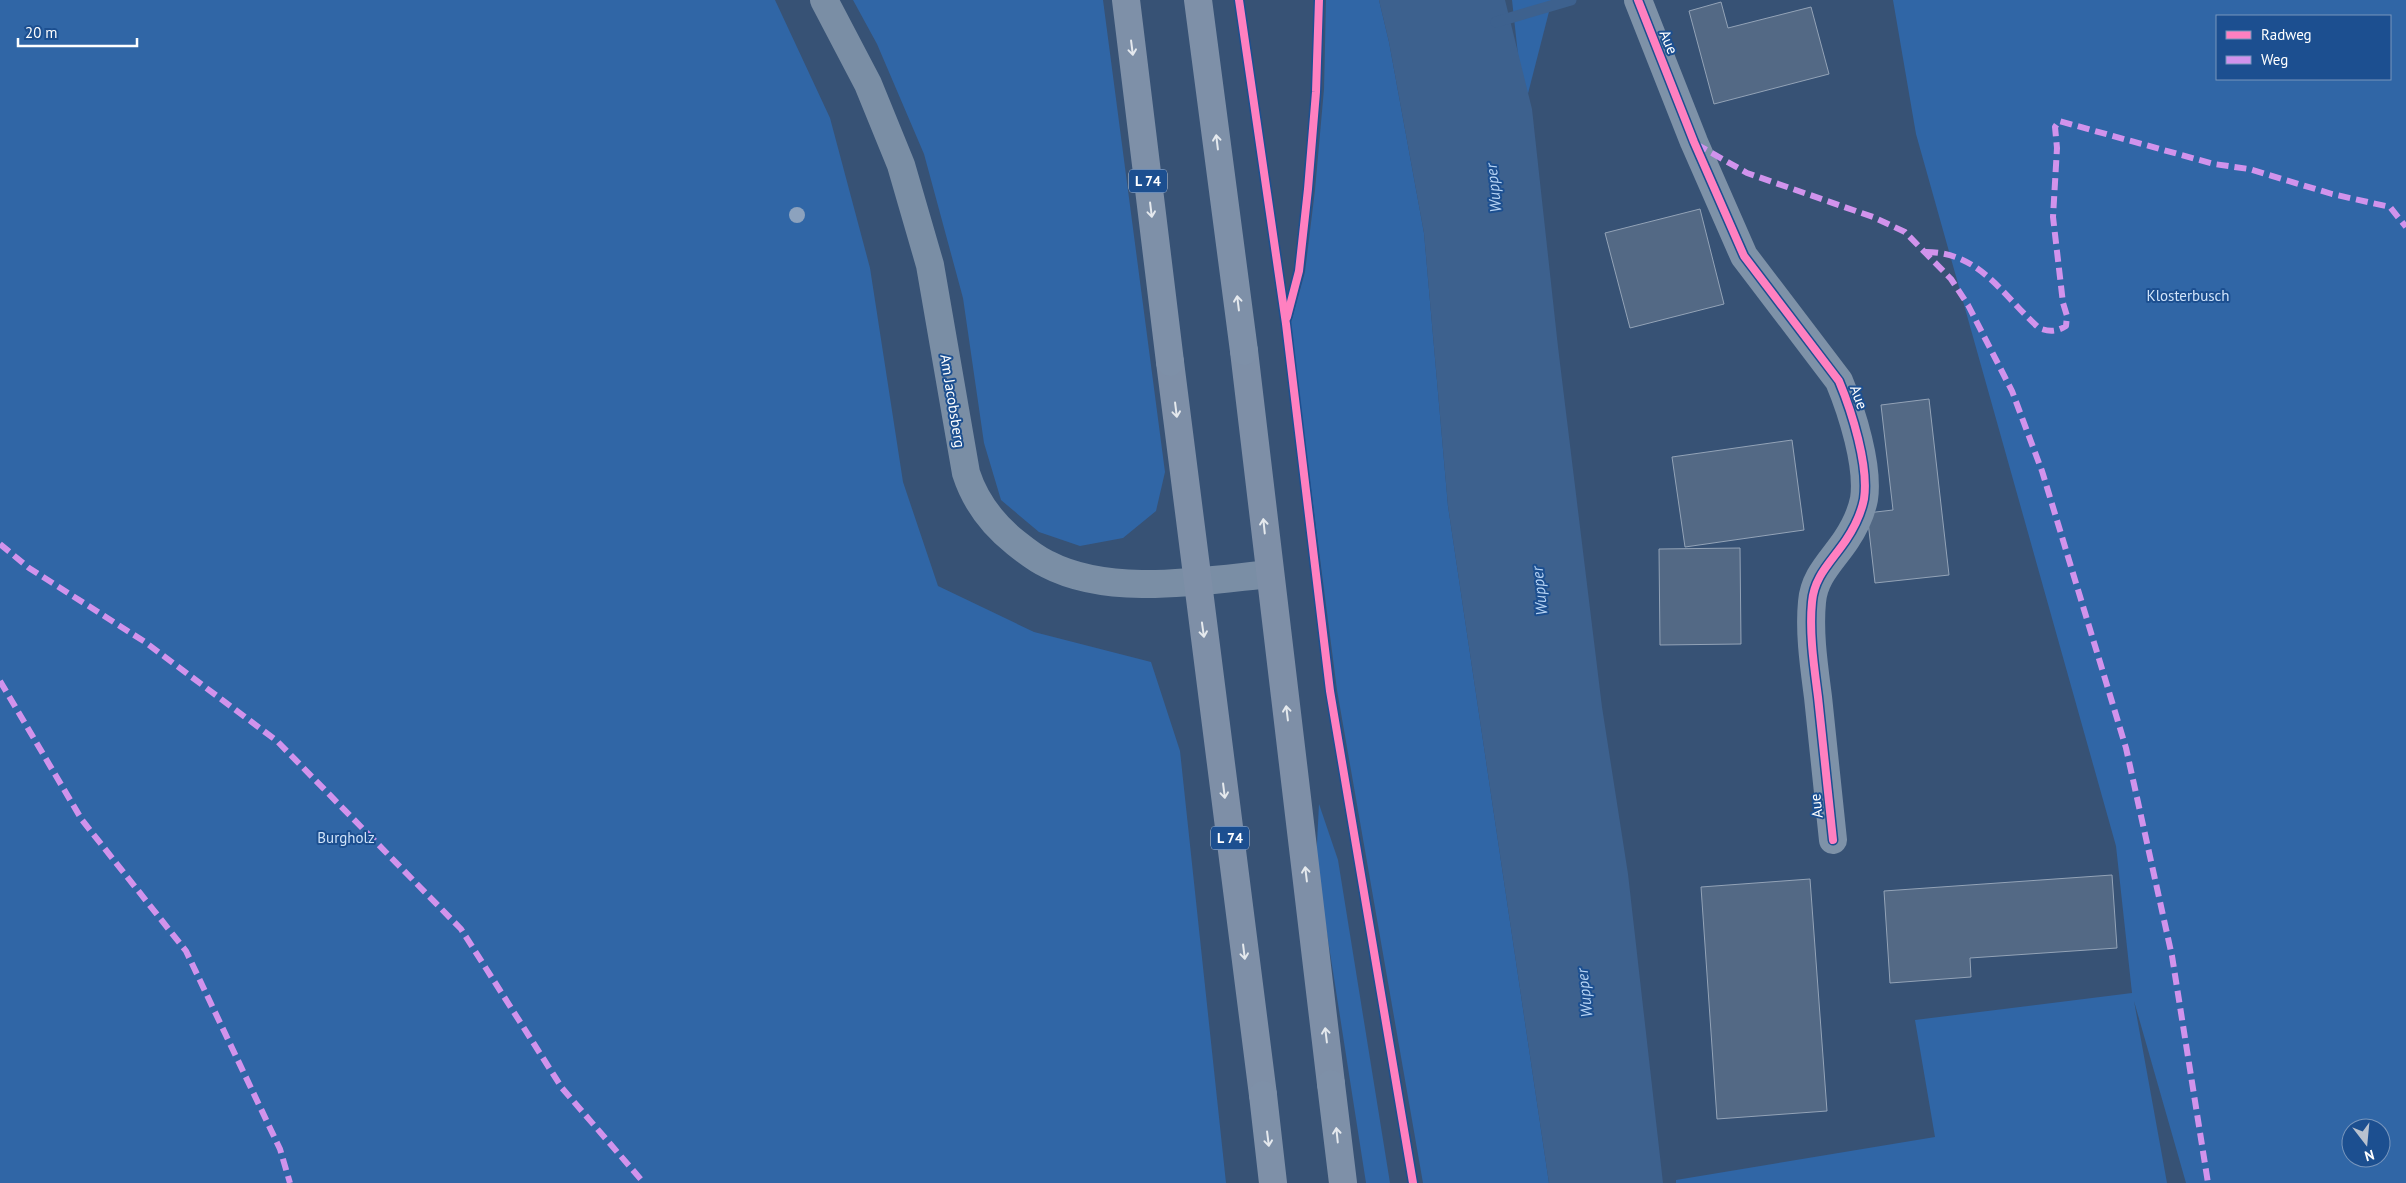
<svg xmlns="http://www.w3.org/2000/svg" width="2406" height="1183" font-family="'PT Sans',sans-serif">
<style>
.green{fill:#3066a6;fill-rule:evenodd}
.water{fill:#3d618e}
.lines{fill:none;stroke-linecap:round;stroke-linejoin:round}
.stream{stroke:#3d618e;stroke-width:11}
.building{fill:#536985;stroke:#93a3b7}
.minor{stroke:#7e92a8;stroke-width:28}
.secondary{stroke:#7a8ea5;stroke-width:28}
.primary{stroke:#7e8fa7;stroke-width:28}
.trunk{stroke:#7e90a8;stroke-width:28}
.quiet{stroke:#d193ec;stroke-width:6;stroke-dasharray:12 6;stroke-linecap:butt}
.cycleway-casing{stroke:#1c4f90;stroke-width:11}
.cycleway{stroke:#ff80c0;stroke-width:8}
.tree{fill:#8ca2be}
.oneway{stroke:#e5e9ee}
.oneway2{stroke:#e5e9ed}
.labels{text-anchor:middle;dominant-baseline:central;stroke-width:4;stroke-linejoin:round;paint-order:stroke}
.shield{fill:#1c4f90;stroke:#bbcade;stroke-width:1}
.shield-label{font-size:14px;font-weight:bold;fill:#fff}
.street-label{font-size:15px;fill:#fff;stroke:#1c4f90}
.park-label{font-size:15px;fill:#d1e4fa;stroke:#1c4f90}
.water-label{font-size:16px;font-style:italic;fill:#b7d4f5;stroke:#1c4f90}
</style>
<rect width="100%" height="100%" fill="#375275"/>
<!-- green -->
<g class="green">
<polygon points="0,0 775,0 830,118 870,268 903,482 938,586 1034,632 1151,662 1180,751 1226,1183 0,1183"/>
<polygon points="853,0 1103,0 1165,472 1156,511 1123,538 1080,546 1039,532 1001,500 984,443 963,298 924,154 877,44"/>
<polygon points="1326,0 1379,0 1389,42 1424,233 1448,506 1549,1183 1423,1183 1337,690 1290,326 1305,272 1315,190 1324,89"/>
<polygon points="1512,0 1552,0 1524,109"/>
<path d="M1893 0H2406V1183H2186L2134 1001 2167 1183H1676V1180L1935 1137 1915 1020 2132 993 2116 846 1916 134ZM2217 16H2390V79H2217ZM2351 1128H2381V1158H2351Z"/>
<polygon points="1319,804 1338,860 1390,1183 1366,1183 1316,863"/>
</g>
<!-- water -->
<polygon class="water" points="1379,0 1505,0 1532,109 1558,347 1602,707 1628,874 1663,1183 1549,1183 1448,506 1424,233 1389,42"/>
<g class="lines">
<!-- stream -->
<polyline class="stream" points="1496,22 1571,0"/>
</g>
<!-- building -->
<g class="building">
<polygon points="1721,2 1728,28 1811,7 1829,74 1714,104 1689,11"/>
<polygon points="1700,209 1724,304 1630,328 1605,233"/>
<polygon points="1929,399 1949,575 1875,583 1867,513 1893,510 1881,405"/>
<polygon points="1792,440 1804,530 1685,547 1672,457"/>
<polygon points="1740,548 1741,644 1660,645 1659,549"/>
<polygon points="2112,875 2117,948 1970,958 1971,977 1890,983 1884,891"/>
<polygon points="1810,879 1827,1111 1717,1119 1701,887"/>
</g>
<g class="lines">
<!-- minor -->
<path class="minor" d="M1638 0 1694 142 1744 256 1839 381C1852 412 1869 466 1864 499 1861 514 1854 528 1846 540 1832 561 1814 576 1812 602 1809 633 1814 666 1818 697 1823 744 1828 792 1833 840"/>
<!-- secondary -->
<path class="secondary" d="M824 0 868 84 901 165 930 265 966 473C975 501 992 524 1016 543 1026 551 1036 559 1047 564 1110 597 1201 581 1269 574"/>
<!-- primary -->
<g class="primary">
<polyline points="1244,351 1331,1084"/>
<polyline points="1170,362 1263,1095"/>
</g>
<!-- trunk -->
<g class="trunk">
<polyline points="1126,0 1170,362"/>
<polyline points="1198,0 1244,351"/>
<polyline points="1331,1084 1343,1183"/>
<polyline points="1263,1095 1273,1183"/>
</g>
<!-- quiet -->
<g class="quiet">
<polyline points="1696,144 1747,173 1873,217 1905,232 1951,279 1968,305 2012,391 2042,471 2126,748 2172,956 2208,1183"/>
<path d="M1926 252C1980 252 2003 296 2039 328 2049 332 2056 332 2066 326L2067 316 2063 303 2053 217 2057 148 2055 127 2059 121 2214 164 2249 169 2332 194 2390 207 2406 227"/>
<polyline points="0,544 29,568 145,642 277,741 461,929 562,1088 644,1183"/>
<polyline points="0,681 82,820 186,951 280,1149 290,1183"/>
</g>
<!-- cycleway casing -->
<g class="cycleway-casing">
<g id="cycleway">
<polyline points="1239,0 1286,324 1330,691 1413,1183"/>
<path d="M1638 0 1694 142 1744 256 1839 381C1852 412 1869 466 1864 499 1861 514 1854 528 1846 540 1832 561 1814 576 1812 602 1809 633 1814 666 1818 697 1823 744 1828 792 1833 840"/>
<polyline points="1287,317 1299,271 1308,189 1316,92 1319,0"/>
</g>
</g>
<!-- cycleway -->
<use href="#cycleway" class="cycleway"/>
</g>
<!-- trees -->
<circle class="tree" cx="797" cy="215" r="8"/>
<!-- one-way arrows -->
<defs><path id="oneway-shaft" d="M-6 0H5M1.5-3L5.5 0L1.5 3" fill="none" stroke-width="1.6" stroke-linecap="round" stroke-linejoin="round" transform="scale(1.25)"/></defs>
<g class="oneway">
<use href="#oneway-shaft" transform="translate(1132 48) rotate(83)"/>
<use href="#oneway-shaft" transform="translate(1217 142) rotate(-97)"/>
<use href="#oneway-shaft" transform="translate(1151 210) rotate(83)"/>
<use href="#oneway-shaft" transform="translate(1238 303) rotate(-97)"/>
<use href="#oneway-shaft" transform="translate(1337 1135) rotate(-96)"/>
<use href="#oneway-shaft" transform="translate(1268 1139) rotate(83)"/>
</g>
<g class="oneway2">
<use href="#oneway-shaft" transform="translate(1176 410) rotate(83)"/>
<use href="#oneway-shaft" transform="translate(1264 526) rotate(-96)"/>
<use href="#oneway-shaft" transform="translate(1203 630) rotate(82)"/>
<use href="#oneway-shaft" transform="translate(1287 713) rotate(-97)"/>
<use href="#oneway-shaft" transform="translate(1224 791) rotate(83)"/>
<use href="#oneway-shaft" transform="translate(1306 874) rotate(-97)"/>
<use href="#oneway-shaft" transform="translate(1244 952) rotate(83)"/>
<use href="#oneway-shaft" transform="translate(1326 1035) rotate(-97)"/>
</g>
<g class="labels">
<!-- shield labels -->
<g class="shield">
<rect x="1129" y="169.5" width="38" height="23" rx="4"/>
<rect x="1211" y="826.5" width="38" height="23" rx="4"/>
</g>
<g class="shield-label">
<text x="1148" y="181">L 74</text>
<text x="1230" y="838">L 74</text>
</g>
<!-- street labels -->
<g class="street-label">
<text transform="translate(1669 42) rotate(68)">Aue</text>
<text transform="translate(1859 397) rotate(70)">Aue</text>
<text transform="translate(953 401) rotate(81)">Am Jacobsberg</text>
<text transform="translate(1816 806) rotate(-96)">Aue</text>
</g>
<!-- park labels -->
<g class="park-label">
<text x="2188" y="295">Klosterbusch</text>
<text x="346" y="837">Burgholz</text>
</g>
<!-- water labels -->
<g class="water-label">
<text transform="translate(1493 188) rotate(-96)">Wupper</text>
<text transform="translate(1539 591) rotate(-96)">Wupper</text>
<text transform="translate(1584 993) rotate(-96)">Wupper</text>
</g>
</g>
<!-- legend -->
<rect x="2216" y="15" width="175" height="65" fill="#1c4f90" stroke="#7795bc"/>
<rect x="2226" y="31" width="25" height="8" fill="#ff80c0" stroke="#7795bc"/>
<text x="2261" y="40" font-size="15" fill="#ffffff">Radweg</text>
<rect x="2226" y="56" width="25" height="8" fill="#d193ec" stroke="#7795bc"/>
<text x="2261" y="65" font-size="15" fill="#ffffff">Weg</text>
<!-- north arrow -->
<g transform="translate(2366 1143) rotate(164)"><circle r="24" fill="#1c4f90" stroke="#7795bc"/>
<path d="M0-4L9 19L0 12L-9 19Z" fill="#b9c2cf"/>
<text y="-8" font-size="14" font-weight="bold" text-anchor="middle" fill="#ffffff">N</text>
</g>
<!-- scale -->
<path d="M18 38v8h119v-8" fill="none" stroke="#ffffff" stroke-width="2.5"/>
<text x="25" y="38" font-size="15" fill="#ffffff" stroke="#1c4f90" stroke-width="4" paint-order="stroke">20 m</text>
</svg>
